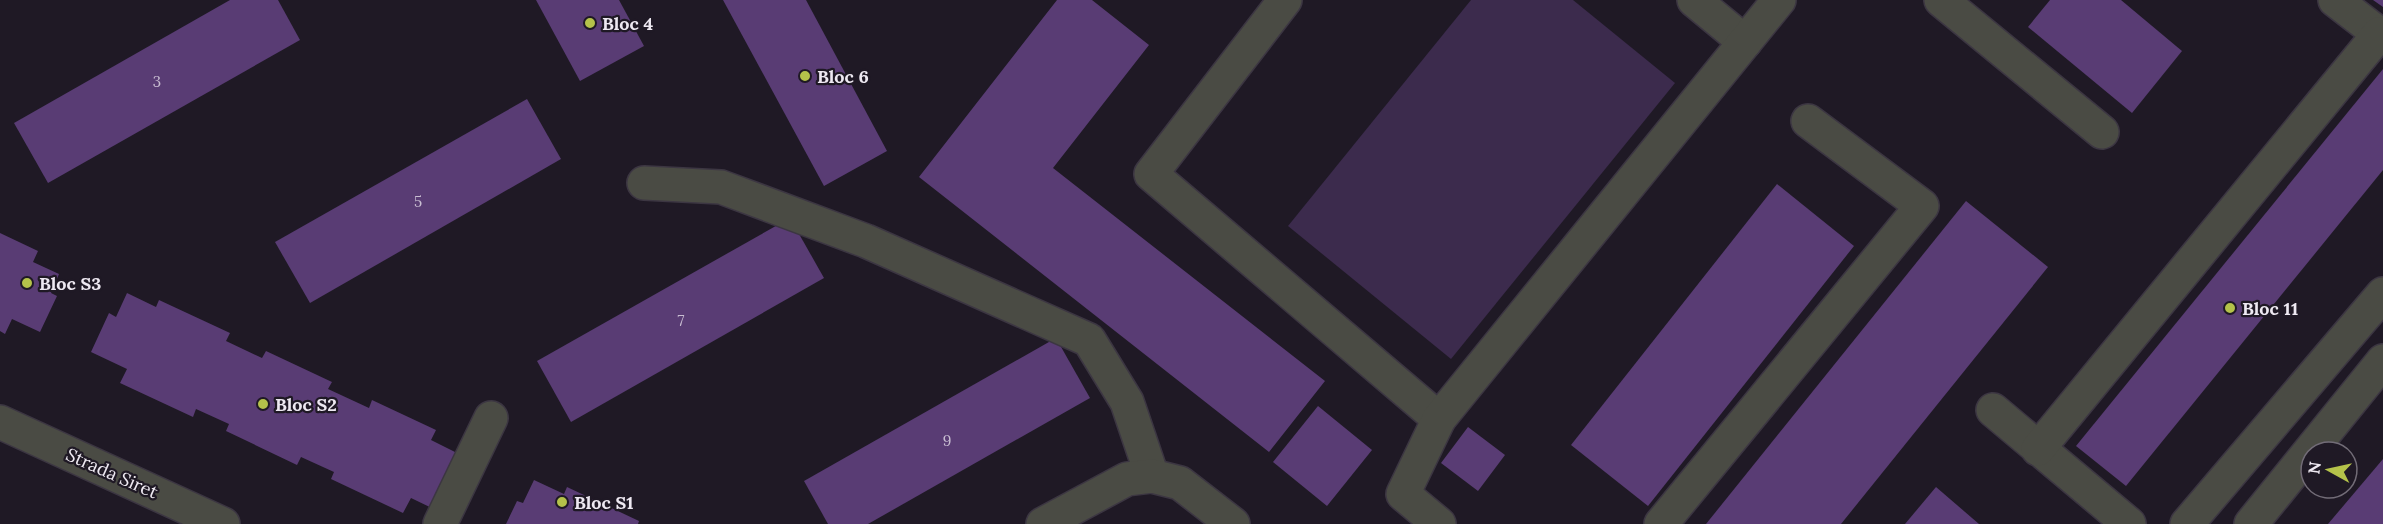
<svg xmlns="http://www.w3.org/2000/svg" width="2383" height="524" font-family="Lora,serif">
<style>
.green{fill:#3c2b4d}
.building{fill:#593c74}
.lines{fill:none;stroke-linecap:round;stroke-linejoin:round}
.minor-casing{stroke:#3c3642;stroke-width:36}
.minor{stroke:#4a4b44;stroke-width:33}
.poi-dot{fill:#b4c24a;stroke:#1f1925;stroke-width:2}
.labels{text-anchor:middle;dominant-baseline:central;stroke-width:4.5;stroke-linejoin:round;paint-order:stroke}
.number-label{font-size:15px;fill:#c9bed2}
.poi-label{font-size:18px;font-weight:bold;fill:#eee9f2;stroke:#1f1925;text-anchor:start}
.street-label{font-size:18px;fill:#eee9f2;stroke:#1f1925}
</style>
<rect width="100%" height="100%" fill="#1f1925"/>
<!-- green -->
<polygon class="green" points="1471,0 1573,0 1675,83 1451,359 1288,226"/>
<!-- building -->
<g class="building">
<polygon points="230,0 278,0 300,40 48,183 14,123"/>
<polygon points="536,0 619,0 644,46 580,81"/>
<polygon points="723,0 806,0 887,151 824,186"/>
<polygon points="1057,0 1092,0 1149,45 1053,168 1325,381 1269,452 919,177"/>
<polygon points="2050,0 2121,0 2182,51 2132,113 2028,27"/>
<polygon points="2373,0 2383,0 2383,7"/>
<polygon points="2383,69 2383,170 2126,486 2076,446"/>
<polygon points="527,99 561,159 310,303 275,242"/>
<polygon points="1777,184 1854,246 1648,506 1571,445"/>
<polygon points="1966,201 2048,267 1841,524 1706,524"/>
<polygon points="790,218 824,278 571,422 537,361"/>
<polygon points="0,233 38,251 33,262 59,274 51,293 57,296 40,332 12,319 5,334 0,331"/>
<polygon points="127,293 156,307 159,300 230,333 226,341 262,358 266,351 332,382 328,389 369,408 372,400 436,430 431,440 457,453 438,511 411,498 403,513 331,479 334,472 301,457 297,465 226,431 229,424 196,409 193,417 120,383 127,369 91,352 109,313 116,317"/>
<polygon points="1056,338 1090,398 868,524 828,524 804,481"/>
<polygon points="1318,406 1372,450 1327,506 1273,462"/>
<polygon points="1468,427 1505,455 1478,491 1441,463"/>
<polygon points="2383,459 2383,524 2328,524"/>
<polygon points="534,480 564,494 567,487 639,521 638,524 506,524 517,501 523,503"/>
<polygon points="1936,487 1979,524 1905,524"/>
</g>
<g class="lines">
<!-- minor casing -->
<g class="minor-casing">
<g id="minor">
<polyline points="1285,0 1151,174 1439,419"/>
<polyline points="1694,0 1745,42"/>
<polyline points="1941,0 2102,132"/>
<polyline points="2335,0 2383,37"/>
<polyline points="644,183 721,187 866,241 1089,340 1127,402 1152,476"/>
<polyline points="1993,410 2129,524"/>
<polyline points="0,422 223,524"/>
<polyline points="2038,449 2379,34"/>
<polyline points="440,524 491,418"/>
<polyline points="1043,524 1127,479 1152,476 1180,483 1233,524"/>
<polyline points="1439,524 1403,494 1439,419 1779,0"/>
<polyline points="1661,524 1922,206 1808,121"/>
<polyline points="2187,524 2383,294"/>
<polyline points="2251,524 2383,361"/>
</g>
</g>
<!-- minor -->
<use href="#minor" class="minor"/>
</g>
<!-- markers -->
<g class="poi-dot">
<circle cx="590" cy="23" r="6"/>
<circle cx="805" cy="76" r="6"/>
<circle cx="27" cy="283" r="6"/>
<circle cx="2230" cy="308" r="6"/>
<circle cx="263" cy="404" r="6"/>
<circle cx="562" cy="502" r="6"/>
</g>
<g class="labels">
<!-- number labels -->
<g class="number-label">
<text x="157" y="81">3</text>
<text x="418" y="201">5</text>
<text x="681" y="320">7</text>
<text x="947" y="440">9</text>
</g>
<!-- poi labels -->
<g class="poi-label">
<text x="602" y="23">Bloc 4</text>
<text x="817" y="76">Bloc 6</text>
<text x="39" y="283">Bloc S3</text>
<text x="2242" y="308">Bloc 11</text>
<text x="275" y="404">Bloc S2</text>
<text x="574" y="502">Bloc S1</text>
</g>
<!-- street labels -->
<g class="street-label">
<text transform="translate(112 473) rotate(24)">Strada Siret</text>
</g>
</g>
<!-- north arrow -->
<g transform="translate(2329 470) rotate(278)"><circle r="28" fill="#1f1925" stroke="#726c77" stroke-width="1.5"/>
<path d="M0-4.5L10 22L0 15L-10 22Z" fill="#b4c24a"/>
<text y="-9" font-size="16" font-weight="bold" text-anchor="middle" fill="#eee9f2">N</text>
</g>
</svg>
